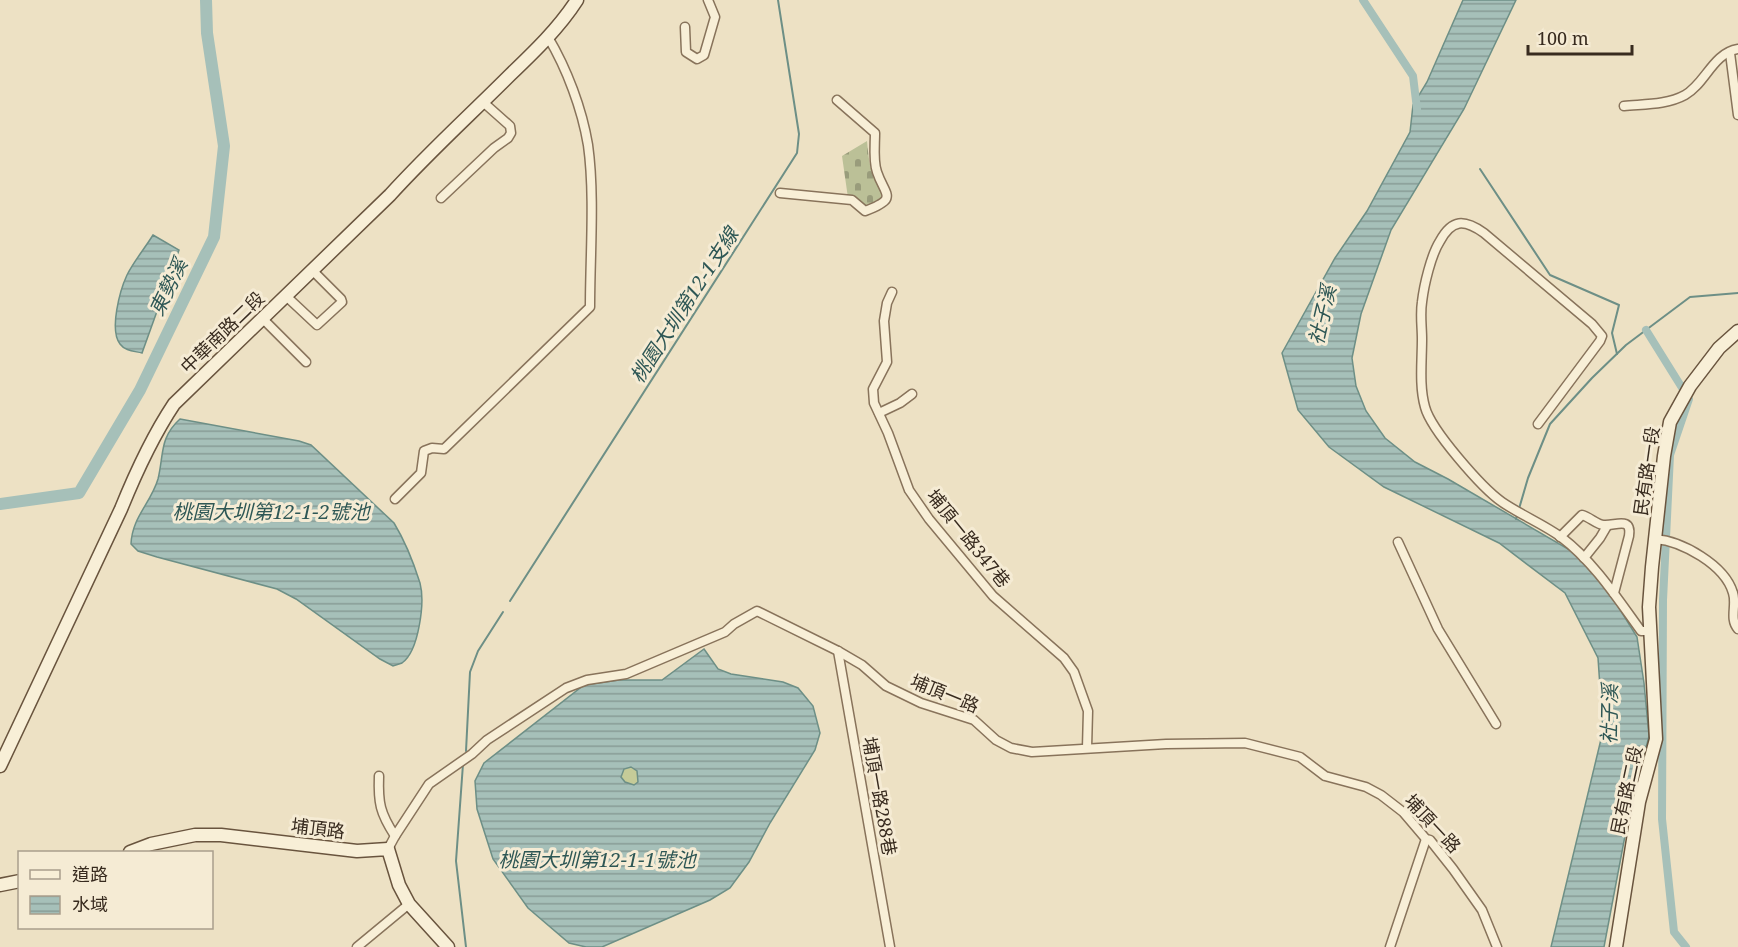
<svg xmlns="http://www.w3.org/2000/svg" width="1738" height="947" font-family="'Noto Serif','Noto Sans TC',serif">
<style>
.green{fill:#c5cb98}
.cemetery{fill:url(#cemetery-stones)}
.water{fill:url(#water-rules);stroke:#6d8f86;stroke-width:1.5;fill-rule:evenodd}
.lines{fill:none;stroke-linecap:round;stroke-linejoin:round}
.stream{stroke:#6d8f86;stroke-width:2}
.canal{stroke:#a6c0b9;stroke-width:8}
.river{stroke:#a6c0b9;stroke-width:12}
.street-casing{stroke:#88735b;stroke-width:11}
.secondary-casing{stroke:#69543e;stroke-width:15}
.street{stroke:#f8efd7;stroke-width:8}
.secondary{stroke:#f8efd7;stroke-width:12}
.labels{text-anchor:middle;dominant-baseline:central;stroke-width:6;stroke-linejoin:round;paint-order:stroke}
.street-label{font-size:18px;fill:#382b1f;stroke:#f5ebd4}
.water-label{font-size:20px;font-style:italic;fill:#2e5755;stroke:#f5ebd4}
</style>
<defs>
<pattern id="cemetery-stones" width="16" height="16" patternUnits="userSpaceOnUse" patternTransform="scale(1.5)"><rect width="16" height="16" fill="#bbc097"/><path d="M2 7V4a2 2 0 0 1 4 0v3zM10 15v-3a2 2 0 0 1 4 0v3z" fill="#999c7b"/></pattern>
<pattern id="water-rules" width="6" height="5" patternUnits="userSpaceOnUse" patternTransform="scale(1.5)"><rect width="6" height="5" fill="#a6c0b9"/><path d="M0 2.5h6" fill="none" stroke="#889c96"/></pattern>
</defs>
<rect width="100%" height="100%" fill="#ede1c4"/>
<!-- green -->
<polygon class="green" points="631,767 637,771 638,782 634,785 625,782 620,777 624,769"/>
<!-- cemetery -->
<path class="cemetery" d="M867 141C868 152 869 163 872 173 875 182 882 186 882 196L876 203 863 206 848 198 842 156Z"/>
<!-- water -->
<g class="water">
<polygon points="1463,0 1516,0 1464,109 1391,230 1361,314 1352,358 1356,386 1366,411 1385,438 1415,462 1448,479 1575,553 1611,595 1637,637 1644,683 1649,736 1628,820 1604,947 1551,947 1603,731 1598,658 1565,593 1499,543 1384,487 1329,447 1298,410 1282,353 1335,258 1367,211 1410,132 1413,105 1427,82"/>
<path d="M153 235 179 250 142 353C134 351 125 351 120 344 109 330 120 290 127 275 134 261 145 248 153 235Z"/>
<path d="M180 419 299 441 311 445 394 523C405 541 414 564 420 583 425 602 419 651 402 663 399 664 396 665 393 666L380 659 296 599 277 589 157 557 138 551 131 544C132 517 151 503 158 479 164 455 159 438 180 419Z"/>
<path d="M704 649 718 669 731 674 783 682 798 688 813 706 820 733 815 750 770 823 749 862 730 888 710 900 602 947H586L569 943 528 908 493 859 477 809 475 781 484 763 584 685 619 680H662ZM631 767 637 771 638 782 634 785 625 782 621 777 624 769Z"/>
</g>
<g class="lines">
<!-- stream -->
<g class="stream">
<polyline points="1480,169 1550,275 1619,305 1612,333 1617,354"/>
<polyline points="1516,519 1528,478 1550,424 1592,378 1626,345 1690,297 1738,293"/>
<polyline points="510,601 797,153 799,134 778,0"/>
<polyline points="466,751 470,672 478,651 503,612"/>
<polyline points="463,764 456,861 466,947"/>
</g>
<!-- canal -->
<g class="canal">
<polyline points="1363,0 1413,76 1417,109"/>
<polyline points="1646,330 1689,399 1670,455 1663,600 1662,819 1674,932 1686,947"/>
</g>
<!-- river -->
<polyline class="river" points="0,504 79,493 140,390 214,237 224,146 207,33 206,0"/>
<!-- street casing -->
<g class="street-casing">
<g id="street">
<polyline points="685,27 686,52 697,59 704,55 715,17 708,0"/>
<polyline points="1730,53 1738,115"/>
<path d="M1624 106C1643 104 1667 105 1685 95 1705 84 1713 53 1738 49"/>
<path d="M780 193 852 200 865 211C899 198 885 196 877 172 873 161 875 145 875 133L837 100"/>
<polyline points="441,198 494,148 508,138 511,133 510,126 483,102"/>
<polyline points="892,292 887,303 884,321 887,362 873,389 874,403 888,433 909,490 929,519 993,596 1064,658 1074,672 1088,711 1087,748"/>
<polyline points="286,296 317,325 342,302 341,299 312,270"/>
<polyline points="263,319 306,362"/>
<polyline points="879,413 900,403 912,394"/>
<path d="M1538 424 1600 341 1602 336 1592 324 1484 233C1464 219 1452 219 1440 241 1431 255 1424 285 1422 302 1420 314 1422 327 1422 339 1422 361 1419 386 1425 407 1431 430 1482 488 1502 502 1521 515 1543 524 1561 537 1594 562 1617 598 1641 631H1650"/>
<path d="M395 499 421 473 424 451 432 448 444 449 590 307C590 256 595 195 588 145 582 109 567 69 548 37"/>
<path d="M1560 537 1582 515C1590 517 1597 525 1604 525 1615 526 1632 516 1629 536L1614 593"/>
<path d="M1655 539C1682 541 1725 565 1733 593 1737 605 1729 619 1738 629"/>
<polyline points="1398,542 1438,629 1496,724"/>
<polyline points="1584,558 1600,538 1607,526"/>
<polyline points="838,651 890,947"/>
<path d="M379 776C378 803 380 813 395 836"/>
<polyline points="388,849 395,836 429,784 472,754 487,740 566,688 587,680 626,674 725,632 734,624 757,611 838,651 862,665 886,686 921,703 974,720 996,740 1011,748 1032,752 1166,744 1245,743 1300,757 1325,776 1366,787 1381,795 1403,812 1426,839 1430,840 1453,869 1482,910 1497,947"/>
<polyline points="357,947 409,904"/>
<polyline points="1390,947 1426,839"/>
</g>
</g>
<!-- secondary casing -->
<g class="secondary-casing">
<g id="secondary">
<path d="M0 766 121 509C136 472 152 437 174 404L390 195C428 153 470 115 510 75 534 52 559 28 577 0"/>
<polyline points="130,852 151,844 195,835 221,835 357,851 388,849 399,885 409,904 448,947"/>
<polyline points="0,885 20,881"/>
<polyline points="1616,947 1639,802 1656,739 1649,607 1652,567 1664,456 1670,422 1690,386 1719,348 1738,331"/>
</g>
</g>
<!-- street -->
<use href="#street" class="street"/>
<!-- secondary -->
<use href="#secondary" class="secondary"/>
</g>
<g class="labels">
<!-- street labels -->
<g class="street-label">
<text transform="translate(222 332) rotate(-44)">中華南路二段</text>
<text transform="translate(1646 471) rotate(-82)">民有路一段</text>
<text transform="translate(969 538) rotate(51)">埔頂一路347巷</text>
<text transform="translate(945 693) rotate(22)">埔頂一路</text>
<text transform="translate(1626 790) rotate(-78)">民有路二段</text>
<text transform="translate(880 796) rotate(80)">埔頂一路288巷</text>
<text transform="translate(1433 823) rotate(47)">埔頂一路</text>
<text transform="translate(318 828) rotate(7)">埔頂路</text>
</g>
<!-- water labels -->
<g class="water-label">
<text transform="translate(168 287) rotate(-64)">東勢溪</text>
<text transform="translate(684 305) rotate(-57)">桃園大圳第12-1支線</text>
<text transform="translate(1322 315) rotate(-77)">社子溪</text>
<text x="271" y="511">桃園大圳第12-1-2號池</text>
<text transform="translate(1609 714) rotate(-89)">社子溪</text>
<text x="597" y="859">桃園大圳第12-1-1號池</text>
</g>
</g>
<!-- legend -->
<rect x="18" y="851" width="195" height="78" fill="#f5ebd4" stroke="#a99e8c" stroke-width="1.5"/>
<rect x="30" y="870" width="30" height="9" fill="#f8efd7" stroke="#a99e8c" stroke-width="1.5"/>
<text x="72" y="881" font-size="18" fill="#382b1f">道路</text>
<rect x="30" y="896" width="30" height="18" fill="url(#water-rules)" stroke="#a99e8c" stroke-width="1.5"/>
<text x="72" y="911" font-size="18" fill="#382b1f">水域</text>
<!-- scale -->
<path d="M1528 45v9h104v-9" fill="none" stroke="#382b1f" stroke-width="3"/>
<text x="1537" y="45" font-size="18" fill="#382b1f" stroke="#f5ebd4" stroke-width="4.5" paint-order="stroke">100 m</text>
</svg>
